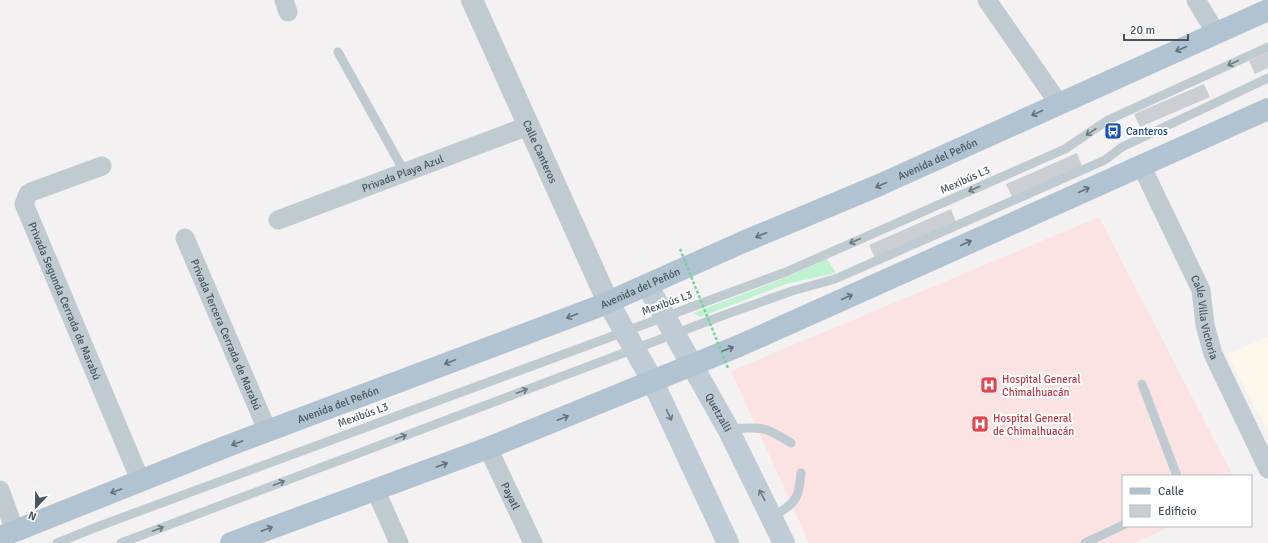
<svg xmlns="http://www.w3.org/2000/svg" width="1268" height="543" font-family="Signika,sans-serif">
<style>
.commercial{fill:#fdf7ec}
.medical{fill:#fce3e3}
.green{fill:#c0f1d0}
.building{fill:#cbcfd4}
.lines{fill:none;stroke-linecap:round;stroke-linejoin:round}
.service{stroke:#bfcad1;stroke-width:9}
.minor{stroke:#bfcad1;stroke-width:19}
.tertiary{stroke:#bfcad1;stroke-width:22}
.secondary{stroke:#bfcbd5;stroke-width:22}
.primary{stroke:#b1c3d0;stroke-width:22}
.path-bridge{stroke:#77d09e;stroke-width:2.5;stroke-dasharray:3 2;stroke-linecap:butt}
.oneway{stroke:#62717c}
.oneway2{stroke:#6c7982}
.oneway3{stroke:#6c7983}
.labels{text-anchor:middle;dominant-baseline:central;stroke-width:4;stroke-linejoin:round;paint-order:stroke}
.transit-label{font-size:11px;fill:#164399;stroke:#fff;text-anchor:start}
.street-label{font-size:11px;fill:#485660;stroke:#fff}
.health-label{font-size:11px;fill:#be3a42;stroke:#fff;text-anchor:start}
</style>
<rect width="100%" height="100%" fill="#f4f1f2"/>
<!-- commercial -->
<polygon class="commercial" points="1268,337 1268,433 1227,354"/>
<!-- medical -->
<polygon class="medical" points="1099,217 1233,476 1123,476 1123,526 1171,526 1135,543 809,543 731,371"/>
<!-- green -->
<polygon class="green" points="827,259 836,273 786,284 700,317 693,313 782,279"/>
<!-- building -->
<g class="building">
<polygon points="1268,52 1268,68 1255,74 1249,61"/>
<polygon points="1204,84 1210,97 1140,127 1134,114"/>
<polygon points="1077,153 1082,166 1012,197 1006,184"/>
<polygon points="951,209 956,222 875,258 869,245"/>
</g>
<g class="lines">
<!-- service -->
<g class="service">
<polyline points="338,52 405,173"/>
<polyline points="1142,384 1177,476"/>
<path d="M728 429C760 427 763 425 791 443"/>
<path d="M773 517C795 502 799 501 801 473"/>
<polyline points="57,543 102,525 786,272 1065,149 1108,120 1268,47"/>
<polyline points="121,543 727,314 792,291 835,279 1105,160 1122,147 1268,78"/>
<polyline points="1085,543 1123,525"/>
</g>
<!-- minor -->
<g class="minor">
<polyline points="284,0 288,12"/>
<polyline points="987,0 1059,104"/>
<polyline points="1196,0 1216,33"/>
<path id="s1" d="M1141 165 1201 290 1205 325 1213 354 1268 469"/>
<path id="s2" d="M102 166 31 192 28 194 24 204 141 482"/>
<path id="s3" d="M278 220 528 126"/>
<path id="s4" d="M185 238 268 432"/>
<path id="s5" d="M488 448 533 543"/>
<polyline points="375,489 399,543"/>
<polyline points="0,490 15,531"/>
</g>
<!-- tertiary -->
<path class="tertiary" id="s6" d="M472 0 608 302"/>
<!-- secondary -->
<g class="secondary">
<path id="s7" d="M647 285 728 429 784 543"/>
<polyline points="608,302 652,380 728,543"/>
</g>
<!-- primary -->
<g class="primary">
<path id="s8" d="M0 537 225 447 597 307 743 242 877 186 1268 10"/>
<polyline points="231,543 488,448 741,345 1268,109"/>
</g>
<!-- path-bridge -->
<polyline class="path-bridge" points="680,249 728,368"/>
</g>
<!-- one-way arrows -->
<defs><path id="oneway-shaft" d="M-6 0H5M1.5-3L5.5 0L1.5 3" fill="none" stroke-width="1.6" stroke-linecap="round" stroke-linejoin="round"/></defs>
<g class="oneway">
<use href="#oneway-shaft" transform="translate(1181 49) rotate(156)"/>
<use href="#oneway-shaft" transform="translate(1037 113) rotate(155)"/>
<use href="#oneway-shaft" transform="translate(881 185) rotate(156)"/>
<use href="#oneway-shaft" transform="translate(1084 190) rotate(-24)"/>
<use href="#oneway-shaft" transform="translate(761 235) rotate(157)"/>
<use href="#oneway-shaft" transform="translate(966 243) rotate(-24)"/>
<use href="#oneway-shaft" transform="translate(847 297) rotate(-24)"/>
<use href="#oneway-shaft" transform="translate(572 316) rotate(159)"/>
<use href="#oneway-shaft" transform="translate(728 349) rotate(-20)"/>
<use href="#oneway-shaft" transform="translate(450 362) rotate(159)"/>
<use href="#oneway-shaft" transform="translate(563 418) rotate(-22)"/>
<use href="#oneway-shaft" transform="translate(237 443) rotate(160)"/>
<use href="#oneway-shaft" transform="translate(442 465) rotate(-20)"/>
<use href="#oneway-shaft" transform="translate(116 491) rotate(160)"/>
<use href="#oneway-shaft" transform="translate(267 529) rotate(-20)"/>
</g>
<g class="oneway2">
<use href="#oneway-shaft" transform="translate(1233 63) rotate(155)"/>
<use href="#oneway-shaft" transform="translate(1091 132) rotate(146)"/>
<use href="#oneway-shaft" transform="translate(974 189) rotate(156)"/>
<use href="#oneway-shaft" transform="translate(855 241) rotate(156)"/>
<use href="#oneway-shaft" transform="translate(522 391) rotate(-21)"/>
<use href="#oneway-shaft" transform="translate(401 437) rotate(-21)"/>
<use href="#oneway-shaft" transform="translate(279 483) rotate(-21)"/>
<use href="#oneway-shaft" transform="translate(158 529) rotate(-21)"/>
</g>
<g class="oneway3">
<use href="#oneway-shaft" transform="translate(669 415) rotate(65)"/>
<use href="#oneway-shaft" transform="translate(762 495) rotate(-117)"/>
</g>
<!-- icons -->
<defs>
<g id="bus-square" transform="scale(0.9)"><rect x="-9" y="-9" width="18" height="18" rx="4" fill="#1a4fb4" stroke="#fff"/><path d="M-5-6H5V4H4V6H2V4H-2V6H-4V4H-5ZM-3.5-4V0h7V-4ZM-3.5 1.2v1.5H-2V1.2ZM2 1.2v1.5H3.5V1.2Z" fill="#fff"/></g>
<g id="hospital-square" transform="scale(0.9)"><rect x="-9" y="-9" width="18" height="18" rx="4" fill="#e0444e" stroke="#fff"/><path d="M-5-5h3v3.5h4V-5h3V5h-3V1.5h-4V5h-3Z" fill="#fff"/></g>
</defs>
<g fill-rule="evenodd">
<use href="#bus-square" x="1113" y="131"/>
<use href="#hospital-square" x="989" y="385"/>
<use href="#hospital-square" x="980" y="424"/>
</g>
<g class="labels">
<!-- transit labels -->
<g class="transit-label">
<text x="1126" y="131">Canteros</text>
</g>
<!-- street labels -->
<g class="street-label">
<text stroke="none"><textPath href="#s6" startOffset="166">Calle Canteros</textPath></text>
<text stroke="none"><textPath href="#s8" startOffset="1011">Avenida del Peñón</textPath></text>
<text stroke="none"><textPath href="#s3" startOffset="133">Privada Playa Azul</textPath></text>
<text transform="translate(965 180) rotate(-24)">Mexibús L3</text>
<text stroke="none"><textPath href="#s8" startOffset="687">Avenida del Peñón</textPath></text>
<text stroke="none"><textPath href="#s2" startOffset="195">Privada Segunda Cerrada de Marabú</textPath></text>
<text transform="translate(667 303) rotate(-20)">Mexibús L3</text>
<text stroke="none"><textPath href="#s1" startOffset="166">Calle Villa Victoria</textPath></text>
<text stroke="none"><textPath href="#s4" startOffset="105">Privada Tercera Cerrada de Marabú</textPath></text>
<text stroke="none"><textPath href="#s8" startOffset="363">Avenida del Peñón</textPath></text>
<text stroke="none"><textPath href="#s7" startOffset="146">Quetzalli</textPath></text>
<text transform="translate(363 415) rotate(-20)">Mexibús L3</text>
<text stroke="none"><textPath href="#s5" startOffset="53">Payatl</textPath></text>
</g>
<!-- health labels -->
<g class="health-label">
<text x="1002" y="379">Hospital General<tspan x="1002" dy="13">Chimalhuacán</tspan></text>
<text x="993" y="418">Hospital General<tspan x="993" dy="13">de Chimalhuacán</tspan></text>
</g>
</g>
<!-- legend -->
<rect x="1122" y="475" width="130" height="52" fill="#ffffff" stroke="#b6bbbf"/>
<rect x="1130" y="488" width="20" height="6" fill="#b1c3d0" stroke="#b6bbbf"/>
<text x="1158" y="495" font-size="12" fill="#485660">Calle</text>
<rect x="1130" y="505" width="20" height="12" fill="#cbcfd4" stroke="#b6bbbf"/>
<text x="1158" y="515" font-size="12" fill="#485660">Edificio</text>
<!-- north arrow -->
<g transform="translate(36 507) rotate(202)" stroke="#ffffff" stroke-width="3" paint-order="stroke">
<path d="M0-3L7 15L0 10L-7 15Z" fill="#485660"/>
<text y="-6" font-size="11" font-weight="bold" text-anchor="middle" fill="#485660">N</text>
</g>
<!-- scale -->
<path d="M1124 34v6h64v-6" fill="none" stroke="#485660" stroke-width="2"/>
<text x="1130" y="34" font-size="12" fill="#485660" stroke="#ffffff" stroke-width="3" paint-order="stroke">20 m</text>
</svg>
